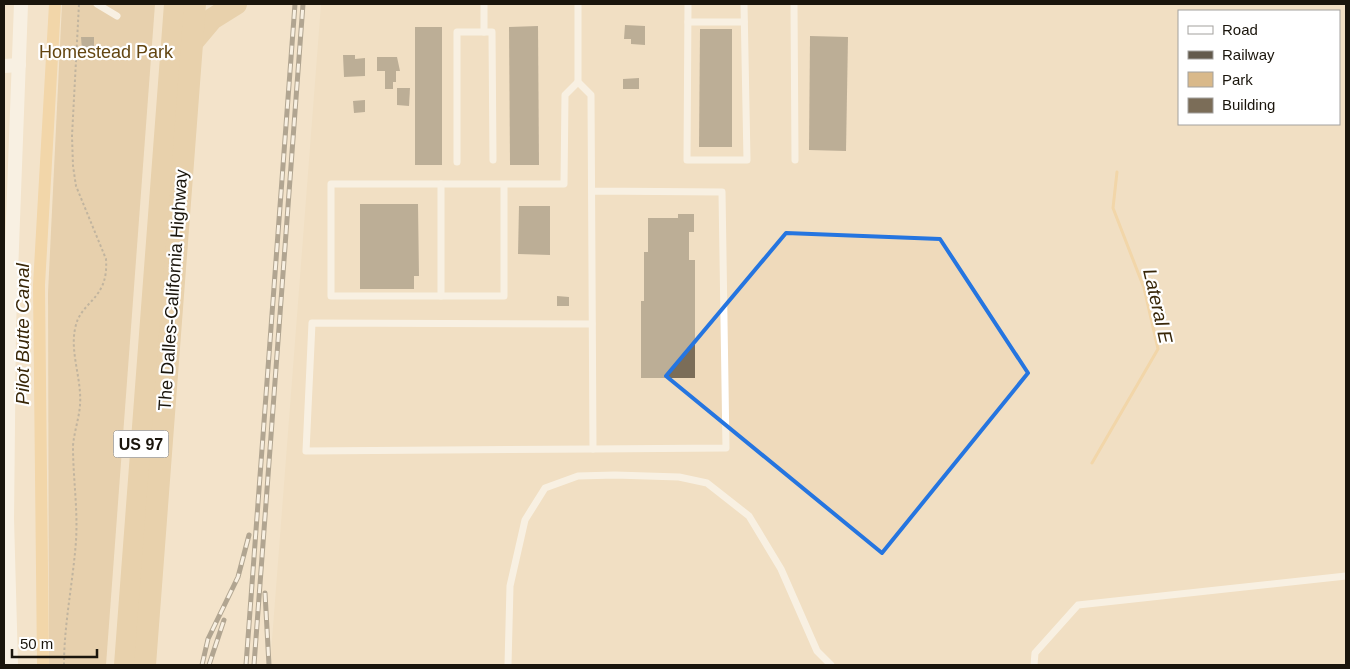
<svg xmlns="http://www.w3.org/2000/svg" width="1350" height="669" font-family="Arial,sans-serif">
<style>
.built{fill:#efdabb;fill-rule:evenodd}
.green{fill:#d9b98a}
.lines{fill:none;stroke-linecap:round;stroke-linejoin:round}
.stream{stroke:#f1c581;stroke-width:3}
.canal{stroke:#f1c581;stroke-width:12}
.building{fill:#7b6d58}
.path{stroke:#867b6b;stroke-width:2;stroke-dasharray:2.5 2.5;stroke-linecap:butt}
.service{stroke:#fff;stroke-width:7}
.minor{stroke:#fff;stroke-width:14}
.trunk{stroke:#dbba87;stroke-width:22}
.rail-casing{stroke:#635a4c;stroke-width:5}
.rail{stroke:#fff;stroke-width:3;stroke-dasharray:9;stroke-linecap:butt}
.marked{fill:none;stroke:#2575e0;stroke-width:4;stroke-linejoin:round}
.labels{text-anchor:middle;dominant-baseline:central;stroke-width:4.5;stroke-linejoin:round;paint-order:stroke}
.shield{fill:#fff;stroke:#5f5b55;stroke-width:1}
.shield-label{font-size:16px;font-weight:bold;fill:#1a150c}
.park-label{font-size:18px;fill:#634510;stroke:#fff}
.street-label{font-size:18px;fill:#1a150c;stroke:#fff}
.water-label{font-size:19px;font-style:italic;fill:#392708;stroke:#fff}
</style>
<rect width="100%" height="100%" fill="#f3e3cb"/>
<!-- built -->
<path class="built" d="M321 4H1346V665H270ZM1179 11H1339V124H1179Z"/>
<!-- green -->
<polygon class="green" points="62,4 155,4 106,665 49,665 48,293"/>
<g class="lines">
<!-- stream -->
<polyline class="stream" points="1092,463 1158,349 1144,288 1113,208 1117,172"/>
<!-- canal -->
<polyline class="canal" points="43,665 39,285 55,4"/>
</g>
<!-- building -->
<g class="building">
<polygon points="625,25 645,26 645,45 631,44 631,39 624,39"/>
<polygon points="538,26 539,165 510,165 509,27"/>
<rect x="415" y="27" width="27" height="138"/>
<polygon points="700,29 732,29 732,147 699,147"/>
<polygon points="810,36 848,37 846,151 809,150"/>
<polygon points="81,37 94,37 94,49 82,50"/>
<polygon points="343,55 355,55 355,59 365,58 365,76 344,77"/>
<polygon points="377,57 397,57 400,71 396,71 396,82 393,82 393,89 385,89 385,71 377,71"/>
<polygon points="639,78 639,89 623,89 623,79"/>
<polygon points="397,88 410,88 409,106 397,105"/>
<polygon points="365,100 365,112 354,113 353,101"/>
<polygon points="360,204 418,204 419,276 414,276 414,289 360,289"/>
<polygon points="519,206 550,206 550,255 518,254"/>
<polygon points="678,214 694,214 694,232 689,232 689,260 695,260 695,378 641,378 641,301 644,301 644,252 648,252 648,218 678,218"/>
<polygon points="557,296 569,297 569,306 557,306"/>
</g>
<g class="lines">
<!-- path -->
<path class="path" d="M64 665C64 624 73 582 76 541 78 509 73 478 73 446 74 432 79 419 80 405 82 380 70 353 75 329 80 300 109 301 106 259L76 186 73 166 72 136 79 4"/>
<!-- service -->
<g class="service">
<polyline points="97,4 117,16"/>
<polyline points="484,4 484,32 492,32 493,160"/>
<polyline points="578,4 578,82 591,95 593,449 726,448 722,192 592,191"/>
<polyline points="688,4 687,160 747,160 744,4"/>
<polyline points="794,4 795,160"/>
<polyline points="688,22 744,22"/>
<polyline points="457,162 457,32 484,32"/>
<polyline points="504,184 504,296 331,296 331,184 564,184 565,95 578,82"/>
<polyline points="441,296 441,184"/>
<polyline points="592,324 312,323 306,451 593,449"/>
<polyline points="508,665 510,586 525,520 545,488 578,476 615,475 679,477 707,483 749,516 781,569 817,651 831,665"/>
<polyline points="1034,665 1035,653 1078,605 1346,576"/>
</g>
<!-- minor -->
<g class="minor">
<polyline points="4,66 19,65"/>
<polyline points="11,665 7,519 9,327 21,4"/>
</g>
<!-- trunk -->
<g class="trunk">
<polyline points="191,44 212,19 236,4"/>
<polyline points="125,665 175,4"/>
<polyline points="145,665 195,4"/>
</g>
<!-- rail casing -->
<g class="rail-casing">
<g id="rail">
<polyline points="265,593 269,665"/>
<polyline points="202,665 208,639 238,577 249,535"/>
<polyline points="209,665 224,620"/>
<polyline points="246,665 295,4"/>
<polyline points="254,665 303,4"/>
</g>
</g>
<!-- rail -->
<use href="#rail" class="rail"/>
</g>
<!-- marked area -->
<path d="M0 0H1350V669H0ZM786 233 940 239 1028 373 882 553 666 376Z" fill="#f3e3cb" fill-opacity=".55" fill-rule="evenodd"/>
<path class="marked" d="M786 233 940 239 1028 373 882 553 666 376Z"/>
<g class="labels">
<!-- shield labels -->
<rect class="shield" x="113.5" y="430.5" width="55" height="27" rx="4"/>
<g class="shield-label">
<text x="141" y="444">US 97</text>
</g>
<!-- park labels -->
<g class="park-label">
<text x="106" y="52">Homestead Park</text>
</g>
<!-- street labels -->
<g class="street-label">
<text transform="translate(173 290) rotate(-86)">The Dalles-California Highway</text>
</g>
<!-- water labels -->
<g class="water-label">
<text transform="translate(1158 306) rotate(77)">Lateral E</text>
<text transform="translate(22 334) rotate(-90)">Pilot Butte Canal</text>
</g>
</g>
<!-- border -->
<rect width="1350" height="669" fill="none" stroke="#1a150c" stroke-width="10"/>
<!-- legend -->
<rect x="1178" y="10" width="162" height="115" fill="#ffffff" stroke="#a3a19e"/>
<rect x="1188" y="26" width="25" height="8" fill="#ffffff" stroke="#a3a19e"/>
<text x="1222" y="35" font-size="15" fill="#1a150c">Road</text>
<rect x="1188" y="51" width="25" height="8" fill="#635a4c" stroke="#a3a19e"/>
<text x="1222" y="60" font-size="15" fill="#1a150c">Railway</text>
<rect x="1188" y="72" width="25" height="15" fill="#d9b98a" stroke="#a3a19e"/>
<text x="1222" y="85" font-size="15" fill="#1a150c">Park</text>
<rect x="1188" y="98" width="25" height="15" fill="#7b6d58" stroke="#a3a19e"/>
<text x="1222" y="110" font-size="15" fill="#1a150c">Building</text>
<!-- scale -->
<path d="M12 649v8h85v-8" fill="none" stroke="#1a150c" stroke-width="2.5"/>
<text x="20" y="649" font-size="15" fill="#1a150c" stroke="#ffffff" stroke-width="4" paint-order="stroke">50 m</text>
</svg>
